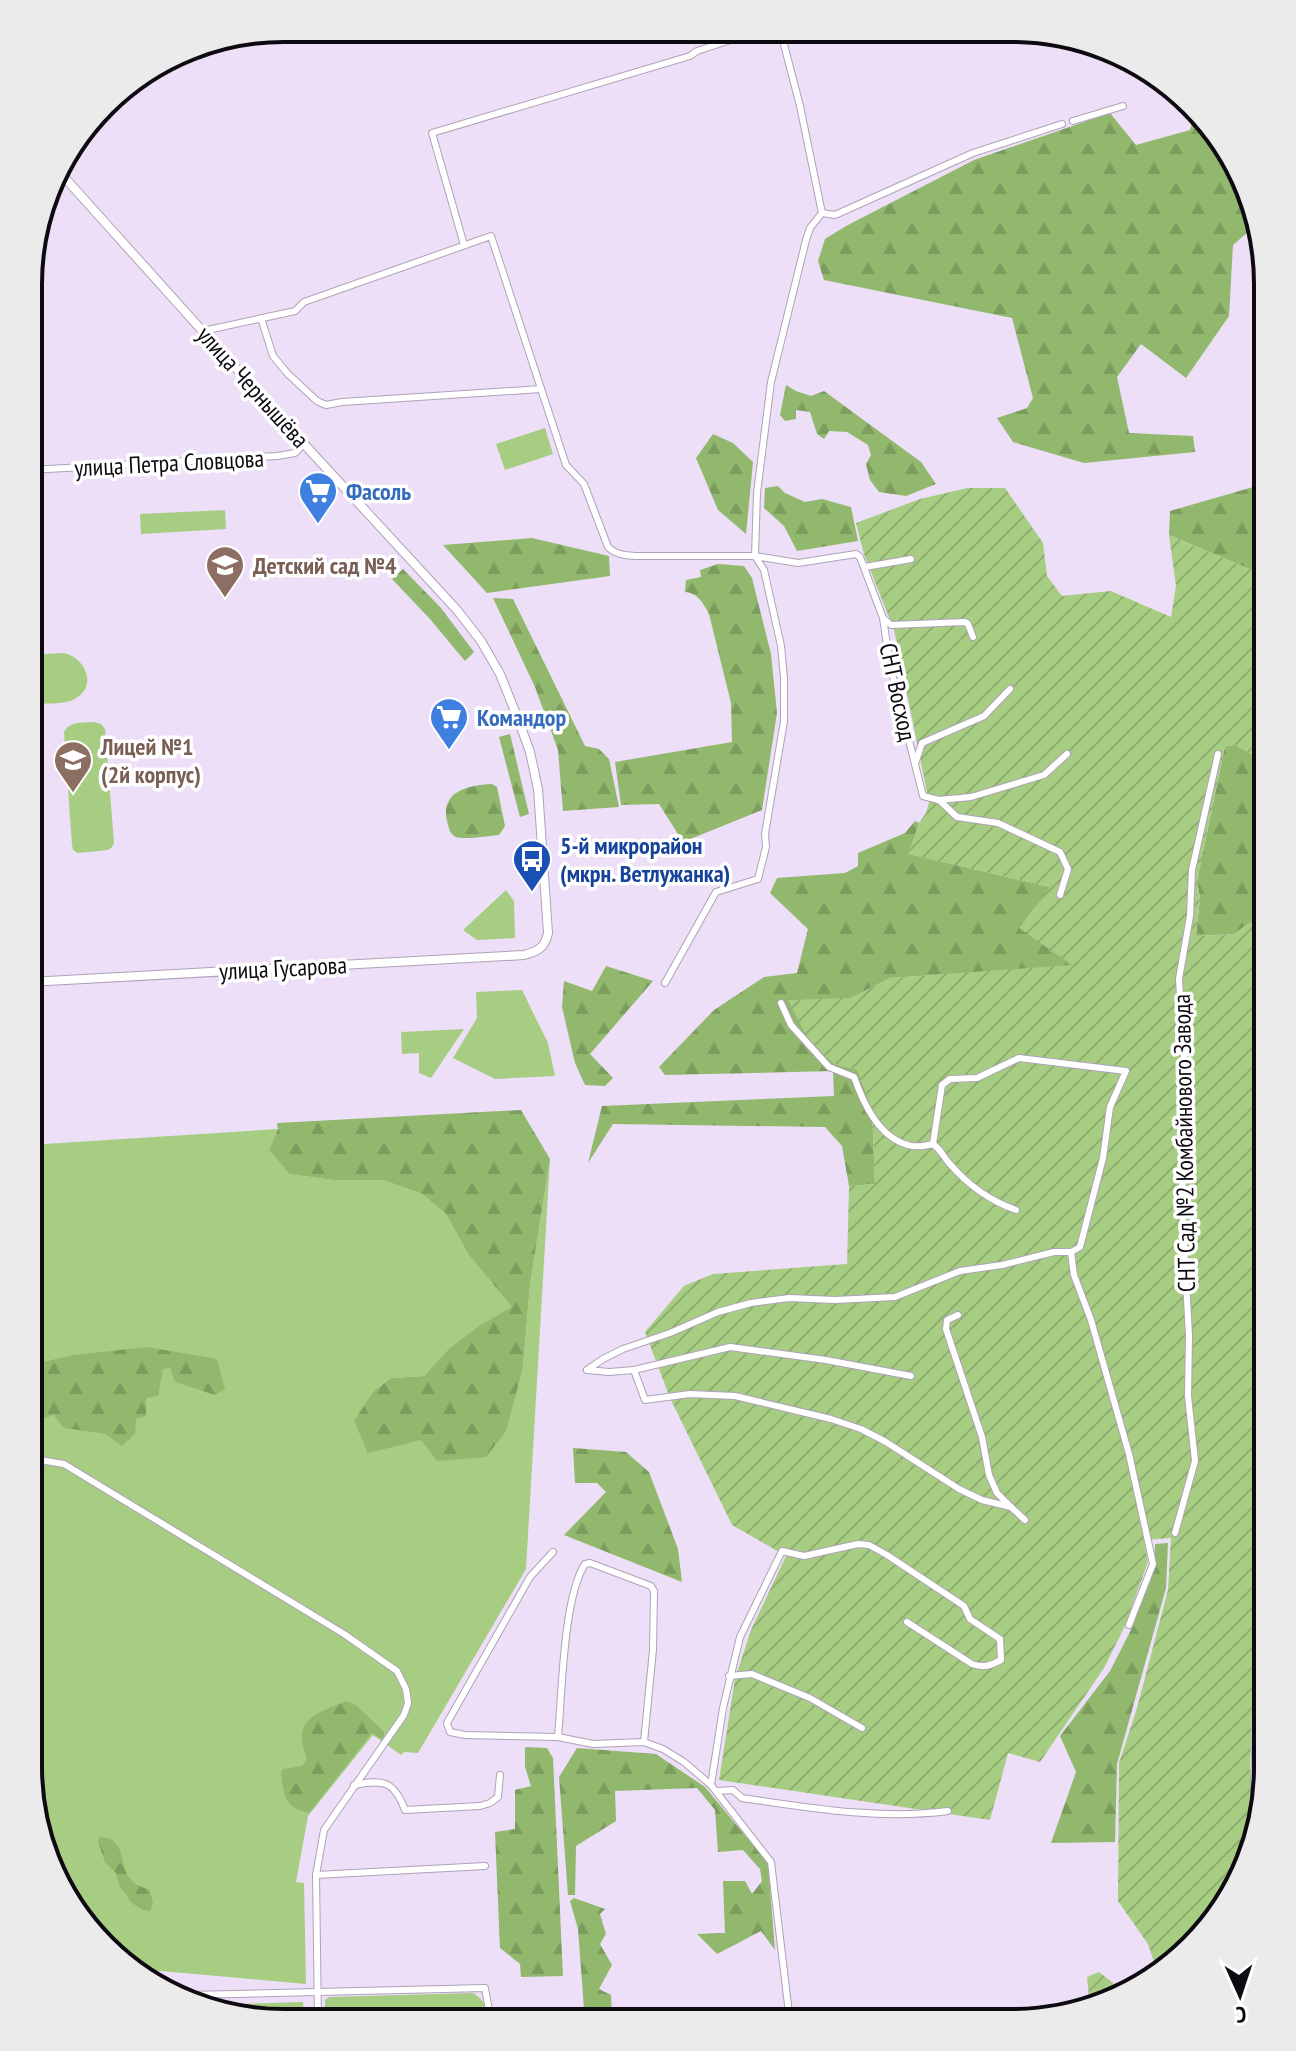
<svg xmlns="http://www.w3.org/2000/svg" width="1296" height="2051" font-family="'PT Sans Narrow',sans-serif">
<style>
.green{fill:#a7cd83}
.forest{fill:url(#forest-firs)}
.garden{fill:url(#garden-furrows)}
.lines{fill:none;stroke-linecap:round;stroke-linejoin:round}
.minor-casing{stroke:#afa2b8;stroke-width:8}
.tertiary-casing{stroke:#afa2b8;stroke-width:10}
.minor{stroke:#fff;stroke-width:6}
.tertiary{stroke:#fff;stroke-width:8}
.labels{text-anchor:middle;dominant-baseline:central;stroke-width:7;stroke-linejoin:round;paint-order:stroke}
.street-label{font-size:24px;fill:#0e0a11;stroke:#fff}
.shop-label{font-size:24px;font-weight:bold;fill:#366cbe;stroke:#fff;text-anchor:start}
.education-label{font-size:24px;font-weight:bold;fill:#785e54;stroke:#fff;text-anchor:start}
.transit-label{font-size:24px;font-weight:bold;fill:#164399;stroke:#fff;text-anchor:start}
.rim{fill:none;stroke:#0e0a11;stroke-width:4}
</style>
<defs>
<pattern id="forest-firs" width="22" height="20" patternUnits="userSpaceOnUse" patternTransform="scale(2)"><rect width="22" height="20" fill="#91b86c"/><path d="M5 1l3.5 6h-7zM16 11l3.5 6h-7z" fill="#7c9d5d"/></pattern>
<pattern id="garden-furrows" width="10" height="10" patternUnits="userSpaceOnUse" patternTransform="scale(2)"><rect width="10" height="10" fill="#a7cd83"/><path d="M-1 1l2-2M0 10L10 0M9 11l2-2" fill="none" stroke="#8faf70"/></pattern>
</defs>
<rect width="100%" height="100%" fill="#eddff7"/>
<!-- green -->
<g class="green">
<polygon points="545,428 553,454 505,470 496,444"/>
<polygon points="225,510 226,529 141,534 140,514"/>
<path d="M62 653C84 655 99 686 75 699 63 705 43 703 30 704V655Z"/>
<path d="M94 722 101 724 105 729 114 843 112 847 108 850 78 853 73 850 72 845 64 732C70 721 82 723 94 722Z"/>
<polygon points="506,890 514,901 515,938 477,940 463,930"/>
<polygon points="522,990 548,1043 555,1076 495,1079 453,1058 477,1018 476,992"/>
<polygon points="464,1029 431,1078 419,1073 419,1053 402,1054 401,1032"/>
<path d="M278 1129 269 1150 289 1174 333 1180H383L422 1194 446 1214 468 1254 513 1308C476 1328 453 1345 424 1376L391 1378 373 1392 523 1367 530 1285 550 1159 526 1569 418 1753 404 1752 401 1755 373 1735 308 1816 296 1882 304 1883 306 1984 127 1968 48 1865 28 1767 29 1145Z"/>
<path d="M473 1993C485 2000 487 2008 487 2022L325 2021V2000L329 1997Z"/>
<polygon points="303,2002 304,2021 263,2021 262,2011 241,2012 241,2016 212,2005"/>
</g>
<!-- forest -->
<g class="forest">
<polygon points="1110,113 1136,145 1190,130 1194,116 1248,186 1256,225 1233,245 1229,316 1186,378 1141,344 1117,377 1129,433 1193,436 1195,452 1084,463 1013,442 997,418 1027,408 1033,398 1012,318 824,280 818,261 825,239 846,226 974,160"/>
<polygon points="1268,353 1268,577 1169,535 1170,511 1253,487"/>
<polygon points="786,385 796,391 811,396 824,391 921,462 936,484 906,496 879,492 870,480 866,464 871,455 868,445 847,432 829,431 824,439 817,434 810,412 796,410 796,419 785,421 780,415"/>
<polygon points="713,434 733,443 753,462 746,534 718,510 696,458"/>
<polygon points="778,486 785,493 805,502 822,499 851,507 858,541 797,551 784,526 764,508 765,488"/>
<polygon points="532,538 609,556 610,576 487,593 443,545"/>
<path d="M718 564 744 566 752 578 771 654 777 713 762 810 683 842 659 804 621 805 615 762 732 742 731 703 709 614C704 604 698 593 685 592L686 580 701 577 700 570Z"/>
<polygon points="403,569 441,608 474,652 465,661 430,619 392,579"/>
<polygon points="493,598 513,599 585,746 599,749 609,759 619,807 563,811 558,750 535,687"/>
<polygon points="510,734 529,814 520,817 499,737"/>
<polygon points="1235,745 1268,763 1268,867 1255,886 1268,898 1268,920 1248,924 1234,934 1196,936 1200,898 1197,881 1225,746"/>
<path d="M492 784 497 787 505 826 499 835C489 836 464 840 456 837 449 834 449 827 447 821 440 791 469 785 492 784Z"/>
<polygon points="915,821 919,823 909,854 1050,887 1074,966 890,978 851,998 834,1064 857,1069 872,1108 875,1184 849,1186 842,1146 825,1127 613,1124 588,1163 602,1106 834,1096 833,1071 665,1075 659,1067 714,1010 764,977 797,973 808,929 770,893 777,878 845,873 858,866 858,853 905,833"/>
<polygon points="606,966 653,981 590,1054 613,1078 605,1086 585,1085 575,1063 562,1007 564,981 592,991"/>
<polygon points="521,1110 550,1159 530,1285 523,1367 506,1431 486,1457 437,1461 421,1440 368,1453 354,1421 373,1392 391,1378 424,1376 449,1349 479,1326 512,1307 468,1254 446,1214 422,1194 383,1180 333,1180 289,1174 269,1150 278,1129 277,1123"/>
<polygon points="147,1347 217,1359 225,1389 215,1395 175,1382 170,1368 163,1369 158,1396 146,1398 146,1416 136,1419 135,1434 122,1446 106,1434 64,1428 54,1415 28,1424 29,1365 74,1355"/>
<polygon points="573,1448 626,1452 649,1472 678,1549 682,1582 564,1535 606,1492 597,1483 575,1483"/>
<polygon points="1168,1543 1166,1588 1117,1764 1115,1842 1051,1843 1076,1772 1060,1736 1110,1671 1133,1626 1154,1564 1155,1544"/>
<path d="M346 1701 356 1705 384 1732V1736L382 1739 372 1733 309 1813C284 1807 284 1796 281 1773L283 1769 302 1766 307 1759C306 1754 302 1746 302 1740 300 1714 328 1710 346 1701Z"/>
<polygon points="525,1747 547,1748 553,1758 563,1976 521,1977 520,1964 500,1948 495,1832 515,1829 515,1790 531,1786 525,1767"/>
<polygon points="577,1748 656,1754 705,1787 768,1863 775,1950 761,1931 717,1954 697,1934 725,1933 723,1881 745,1881 752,1894 762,1881 760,1869 743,1850 718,1852 715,1810 697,1788 615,1791 616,1821 576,1846 575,1895 568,1895 559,1777"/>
<path d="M103 1837C128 1841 118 1868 133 1882 137 1886 145 1888 150 1890L153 1904 150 1911 143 1910 130 1902 127 1895 120 1887 116 1873 105 1862 98 1841 99 1838Z"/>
<polygon points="574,1898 605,1909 600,1914 606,1934 600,1944 612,1965 599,1989 611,1995 612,2022 585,2022 578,1929 570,1901"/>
</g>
<!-- garden -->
<g class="garden">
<polygon points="967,488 1005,488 1043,543 1047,576 1062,596 1111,591 1171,617 1176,586 1169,535 1268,577 1268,672 1254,697 1268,708 1268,763 1235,745 1225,746 1197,881 1200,898 1196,936 1234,934 1248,924 1268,920 1267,1657 1252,1712 1250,1771 1267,1772 1267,1784 1249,1864 1215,1922 1156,1968 1148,1944 1118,1901 1119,1763 1137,1708 1168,1590 1171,1538 1144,1540 1148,1562 1124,1628 1104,1668 1040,1762 1008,1753 990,1820 719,1780 735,1679 751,1630 786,1556 732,1525 670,1398 645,1332 684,1286 713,1274 847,1264 849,1186 875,1184 872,1108 857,1070 834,1064 809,1041 788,1000 851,998 890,978 1072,965 1019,928 1050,887 908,854 919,823 926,813 929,802 894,630 864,554 856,523 920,499"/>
<polygon points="1099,1972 1118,1987 1122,1994 1110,2003 1094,2006 1089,1998 1087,1977"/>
</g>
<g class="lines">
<!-- minor casing -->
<g class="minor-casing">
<g id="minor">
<polyline points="1073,121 1123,106"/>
<polyline points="822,213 835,215 973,153 1062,124"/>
<polyline points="464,245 432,133 690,56 697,51 764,29"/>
<polyline points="261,318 273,356 288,374 317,401 326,405 342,402 541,389"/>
<path d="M203 331 295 311 304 302 491 236 566 465 584 484 608 547C616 555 625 555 636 556H755L798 563 856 554 860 557 883 618 890 665 923 796 939 800 957 817 998 823 1060 852 1068 869 1060 895"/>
<polyline points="30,470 277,456 295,453 304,444"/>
<polyline points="865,567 911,559"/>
<polyline points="884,619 891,625 965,622 968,624 973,637"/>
<polyline points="916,761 922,743 984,716 1010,689"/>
<polyline points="938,800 971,797 1044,775 1067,754"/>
<polyline points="665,983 716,892 758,879 766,847 765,834 784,721 784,678 781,646 764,570 755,556 757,493 771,382 806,240 810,228 822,213 800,106 780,29"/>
<path d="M781 1003 791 1025 829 1067 854 1077C863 1102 878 1137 908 1145 916 1148 925 1146 933 1144 941 1150 943 1156 949 1163 968 1185 988 1200 1016 1210"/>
<polyline points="933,1144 942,1085 950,1079 977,1078 1019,1058 1126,1071 1110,1107 1103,1158 1080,1247 1071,1252"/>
<polyline points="958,1315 947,1320 946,1329 982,1437 989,1475 997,1493 1010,1506"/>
<polyline points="587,1370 603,1359 623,1349 670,1333 718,1312 751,1303 789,1298 835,1300 895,1297 960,1271 1002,1265 1054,1252 1071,1252 1074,1275 1091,1320 1129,1454 1153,1564 1129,1625"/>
<polyline points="587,1370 609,1372 634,1370 645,1400 690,1394 735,1396 831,1419 861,1429 886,1442 959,1489 982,1500 1011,1507 1025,1520"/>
<polyline points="634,1370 730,1347 826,1360 911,1376"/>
<polyline points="28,1458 64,1464 344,1634 397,1671 406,1689 408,1703 404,1715 324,1830 316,1875 318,2021"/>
<polyline points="1175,1533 1195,1461 1188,1396 1189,1336 1182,1206 1185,1073 1179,979 1190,916 1192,870 1218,754"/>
<polyline points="553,1552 530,1577 447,1723 450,1732 465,1735 558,1737 593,1744 644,1742 663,1749 684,1762 711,1785 771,1862 790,2022"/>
<polyline points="729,1676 752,1674 810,1698 862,1728"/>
<path d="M558 1737C562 1695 563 1598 585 1564L590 1563 651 1586 654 1591 653 1650 644 1742"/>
<path d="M354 1785C384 1779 394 1781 405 1810L480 1806 490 1803 498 1797 500 1775"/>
<path d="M711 1785 723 1708 740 1637 782 1551 804 1556 858 1544 869 1545 887 1555 964 1606 970 1619 1000 1639 1001 1660C990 1666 984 1668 972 1664L907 1622"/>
<path d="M717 1791 733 1790 742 1798C810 1808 880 1820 948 1811"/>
<polyline points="1253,1846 1256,1710 1267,1667"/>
<polyline points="316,1875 485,1866"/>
<polyline points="188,1995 485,1988 491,2022"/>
</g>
</g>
<!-- tertiary casing -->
<g class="tertiary-casing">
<path id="tertiary" d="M29 982 524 955C538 951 545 948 548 933L538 789 530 752 518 719 500 674 481 641 457 610 304 444 56 168"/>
</g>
<!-- minor -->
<use href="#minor" class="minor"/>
<!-- tertiary -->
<use href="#tertiary" class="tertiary"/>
</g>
<!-- icons -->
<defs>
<g id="supermarket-pin" transform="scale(2)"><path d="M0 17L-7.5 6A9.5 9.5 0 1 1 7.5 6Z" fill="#3f7fe0" stroke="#fff"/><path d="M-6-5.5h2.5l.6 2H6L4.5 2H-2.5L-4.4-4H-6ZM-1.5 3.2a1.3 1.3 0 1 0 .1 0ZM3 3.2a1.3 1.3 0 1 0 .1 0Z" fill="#fff"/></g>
<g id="school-pin" transform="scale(2)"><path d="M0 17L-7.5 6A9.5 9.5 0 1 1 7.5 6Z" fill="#8d6e63" stroke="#fff"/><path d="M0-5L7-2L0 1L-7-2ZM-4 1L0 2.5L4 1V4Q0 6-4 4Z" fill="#fff"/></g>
<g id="bus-pin" transform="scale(2)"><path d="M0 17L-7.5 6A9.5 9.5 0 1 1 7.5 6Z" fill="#1a4fb4" stroke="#fff"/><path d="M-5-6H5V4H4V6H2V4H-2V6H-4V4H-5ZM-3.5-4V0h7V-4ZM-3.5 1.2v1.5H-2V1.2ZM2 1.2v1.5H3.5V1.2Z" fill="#fff"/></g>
</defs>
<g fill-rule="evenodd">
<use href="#supermarket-pin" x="318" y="491"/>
<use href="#school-pin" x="225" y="565"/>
<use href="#supermarket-pin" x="449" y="717"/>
<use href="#school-pin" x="73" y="760"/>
<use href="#bus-pin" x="532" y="859"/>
</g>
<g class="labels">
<!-- street labels -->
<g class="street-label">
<text transform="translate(253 387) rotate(48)">улица Чернышёва</text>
<text transform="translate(169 463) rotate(-3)">улица Петра Словцова</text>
<text transform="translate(898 692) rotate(78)">СНТ Восход</text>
<text transform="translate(283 968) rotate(-3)">улица Гусарова</text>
<text transform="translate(1184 1143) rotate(-91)">СНТ Сад №2 Комбайнового Завода</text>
</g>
<!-- shop labels -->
<g class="shop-label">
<text x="346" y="491">Фасоль</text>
<text x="477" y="717">Командор</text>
</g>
<!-- education labels -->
<g class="education-label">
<text x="253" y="565">Детский сад №4</text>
<text x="101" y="746">Лицей №1<tspan x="101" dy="28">(2й корпус)</tspan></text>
</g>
<!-- transit labels -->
<g class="transit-label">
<text x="560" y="845">5-й микрорайон<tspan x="560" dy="28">(мкрн. Ветлужанка)</tspan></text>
</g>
</g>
<!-- crop -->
<path d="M0 0H1296V2051H0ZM284 42H1012A242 242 0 0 1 1254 284V1767A242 242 0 0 1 1012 2009H284A242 242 0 0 1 42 1767V284A242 242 0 0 1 284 42Z" fill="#ecebec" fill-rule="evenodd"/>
<path class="rim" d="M284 42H1012A242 242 0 0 1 1254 284V1767A242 242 0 0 1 1012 2009H284A242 242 0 0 1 42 1767V284A242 242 0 0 1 284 42Z"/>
<!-- north arrow -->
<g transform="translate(1240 1995) rotate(177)" stroke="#ffffff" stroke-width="6" paint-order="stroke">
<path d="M0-6L14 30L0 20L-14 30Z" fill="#0e0a11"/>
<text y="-12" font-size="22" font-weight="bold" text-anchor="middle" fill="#0e0a11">С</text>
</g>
</svg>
